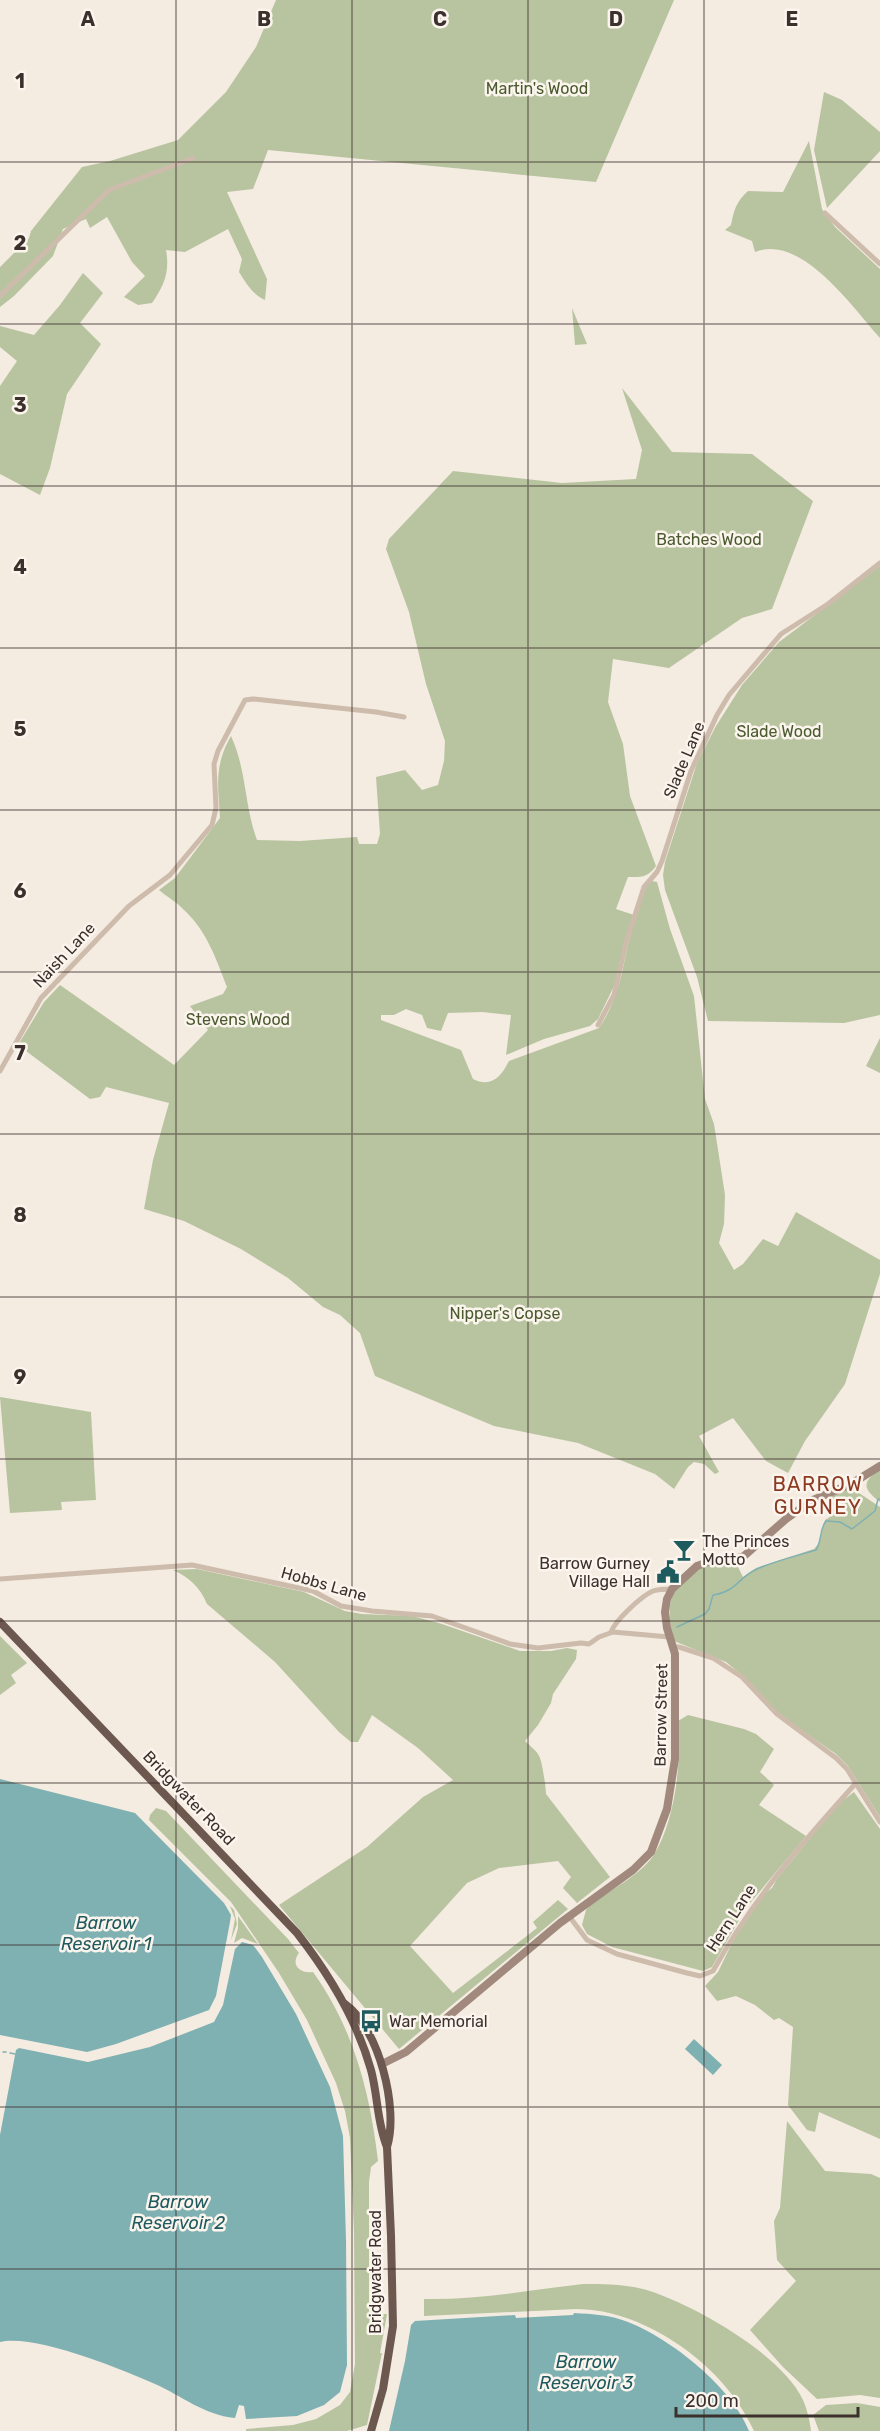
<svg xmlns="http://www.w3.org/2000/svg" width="880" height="2431" font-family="Rubik,sans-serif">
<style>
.green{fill:#b8c4a0}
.water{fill:#7fb0b2}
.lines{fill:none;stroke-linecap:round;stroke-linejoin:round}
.stream{stroke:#7fb0b2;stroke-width:1.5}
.minor{stroke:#cdbbac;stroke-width:5}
.secondary{stroke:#a18a7d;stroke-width:8}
.trunk{stroke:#6c584f;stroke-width:8}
.grid{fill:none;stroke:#3b302b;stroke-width:1.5;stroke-opacity:0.55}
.labels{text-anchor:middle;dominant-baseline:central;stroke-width:5;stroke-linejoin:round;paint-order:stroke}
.park-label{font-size:16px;fill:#4a5a2e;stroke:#fbf5ee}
.street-label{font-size:16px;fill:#3b302b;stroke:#fbf5ee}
.poi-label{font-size:16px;fill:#3b302b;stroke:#fbf5ee;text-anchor:start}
.water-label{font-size:18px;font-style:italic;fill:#1f5a5e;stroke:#fbf5ee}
.quarter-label{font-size:20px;letter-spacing:1.5px;fill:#8c3b22;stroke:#fbf5ee}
.grid-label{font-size:20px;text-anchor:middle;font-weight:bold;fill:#3b302b;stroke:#fbf5ee;stroke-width:5;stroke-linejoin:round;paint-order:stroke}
</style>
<rect width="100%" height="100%" fill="#f4ebe1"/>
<!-- green -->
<g class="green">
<path d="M276 0H674L596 182 268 150 253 189 227 192 267 279 265 300C253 295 246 283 239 272L242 259 228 229 185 252 166 250C170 272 164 286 152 303L138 305 124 297 145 276 132 262 107 217 90 228 86 219 63 229 53 256 14 296 0 307V267L29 238 31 231 82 167 110 161 178 140 226 92 256 47Z"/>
<polygon points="824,92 842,100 880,132 880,151 827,208 814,150"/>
<path d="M809 141 822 209 835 227 880 269V338C853 308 801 233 755 252L752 241 725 230 731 225C734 210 736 202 748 191L783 192Z"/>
<polygon points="83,273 103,293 80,323 101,344 67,394 50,468 40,495 0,474 0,386 17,361 0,347 0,326 34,335 60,305"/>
<polygon points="572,308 587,344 575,345"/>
<path d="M622 388 672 452 752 454 813 501 772 609 742 618 669 668 613 659 608 702 623 744 630 796 656 866C647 878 642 877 628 877L616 909 634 915 617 980 598 1019 590 1026 544 1039 506 1055 511 1015 482 1012 448 1013 441 1031 427 1028 422 1015 406 1009 394 1015H381V1020L461 1050 473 1079C491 1088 501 1077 509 1061L599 1028C618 1000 621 976 628 945 633 926 640 906 646 887L652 881 657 882 670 929 694 996 705 1099 714 1124 725 1195 724 1224 719 1243 734 1270 743 1264 763 1239 778 1246 796 1212 880 1260V1274L845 1384 805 1441 788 1473 766 1461 733 1418 699 1436 719 1472 715 1474 704 1464 694 1462 688 1467 674 1489 655 1474 578 1443 494 1426 375 1376 360 1333 340 1315 323 1307 288 1278 241 1249 184 1221 144 1209 153 1160 169 1103 106 1087 100 1097 90 1099 18 1045 44 1002 60 985 174 1065 208 1030 190 1006 223 994 227 987C216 959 207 931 184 910 177 902 167 897 159 890L175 878 220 818C218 785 214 766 231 736 247 771 244 805 257 840L300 841 357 837 359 844H377L380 834 376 777 405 770 422 790 438 785 444 761 445 741 426 684 409 612 386 549 389 539 453 471 562 483 636 479 642 450Z"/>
<polygon points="880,566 880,1015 844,1023 708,1021 697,977 665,890 663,875 665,862 697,763 716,726 742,685 779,642"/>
<polygon points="880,1038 880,1073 866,1066"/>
<polygon points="0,1397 91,1412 96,1500 61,1502 62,1510 10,1513"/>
<path d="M880 1470V1502C863 1489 861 1482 880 1470Z"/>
<path d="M850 1487 880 1507V1817L848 1766 836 1754 793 1724 772 1707 743 1676 726 1662 674 1641C665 1610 668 1578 704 1566 715 1563 727 1562 738 1560L737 1565 743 1577 756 1568 814 1549 819 1543 825 1520 830 1517 825 1511 829 1509 826 1505 834 1501 829 1495Z"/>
<path d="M197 1569 304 1592 345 1611 362 1614 412 1616 439 1623 520 1651H551L567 1648 577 1650 576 1659 553 1694 551 1703 538 1725 525 1741C529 1745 537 1751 539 1756 542 1760 546 1788 546 1794L610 1877 577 1903 563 1888 571 1877 558 1861 499 1868 467 1883 410 1946 453 1993 537 1928 533 1922 558 1900 568 1909 399 2049 279 1905 367 1847 423 1797 453 1780 418 1748 372 1715 358 1742H351L339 1732 275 1662 207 1604C200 1587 190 1578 173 1570Z"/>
<polygon points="0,1636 27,1663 11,1675 16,1683 0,1695"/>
<path d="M688 1715 744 1729 756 1734 774 1749 760 1772 774 1785 759 1805 806 1836 746 1908 712 1967 703 1971 612 1947 587 1934 582 1925 586 1910 590 1905C610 1890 639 1876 653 1856 675 1823 682 1760 678 1721Z"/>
<polygon points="854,1792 880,1829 880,2139 819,2112 815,2132 807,2130 788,2105 793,2027 779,2018 774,2020 755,2005 736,1996 717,2001 705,1986 718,1972 733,1941 765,1893 772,1888 777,1879 838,1804"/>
<path d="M156 1808 166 1811 288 1939 299 1953C290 1965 300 1974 313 1972 354 2029 370 2093 378 2161L371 2167 369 2182V2314H387L380 2353H382L367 2425 347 2431H246V2429L293 2425 316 2419 340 2405 350 2392 355 2364 354 2232 350 2138 345 2111 336 2083 307 2020 279 1973 231 1902 149 1820 150 1815Z"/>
<polygon points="153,1828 234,1910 237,1924 231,1940 235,1919 230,1906"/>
<polygon points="238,1916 258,1944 242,1938 234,1943 238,1928"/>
<polygon points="787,2121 825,2171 871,2174 880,2178 880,2398 860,2395 817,2399 783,2367 750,2330 796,2281 777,2260 774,2221 780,2208"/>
<path d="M583 2284C603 2284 623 2284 643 2289 690 2302 782 2354 803 2400 807 2409 810 2421 811 2431H754C726 2367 646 2309 576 2309L424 2316V2299C478 2300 530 2290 583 2284Z"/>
<polygon points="857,2403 880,2407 880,2431 819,2431 813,2415 826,2405"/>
</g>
<!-- water -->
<g class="water">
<polygon points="0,1779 135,1813 224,1903 231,1915 230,1922 216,1996 209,2010 116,2044 87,2052 0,2035"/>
<path d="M242 1942 253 1945 262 1957 296 2014 330 2087 343 2136 346 2241 347 2365 340 2392 324 2405 297 2416 246 2419 244 2406 239 2405 235 2418C204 2415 182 2396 155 2384 121 2369 35 2334 0 2342V2135L16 2050 19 2048 88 2062 150 2047 214 2022 223 2005 235 1949Z"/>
<polygon points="694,2039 722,2065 713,2075 685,2049"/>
<path d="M574 2313C592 2314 611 2315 628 2322 671 2339 732 2387 749 2431H389L405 2361 411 2325 415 2321 515 2315 516 2318 573 2315Z"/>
</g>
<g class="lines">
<!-- stream -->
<g class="stream">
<path d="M677 1627 705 1614 709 1609 713 1595C738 1591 737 1578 757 1569 775 1561 796 1556 816 1550 822 1541 819 1530 826 1521L840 1522 852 1529 875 1511 878 1499H880"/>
<polyline points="3,2052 6,2052"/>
<polyline points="10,2053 15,2054"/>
</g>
<!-- minor -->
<g class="minor">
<polyline points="825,213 880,264"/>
<polyline points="0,296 109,190 193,158"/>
<polyline points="598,1025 614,995 626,943 644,887 657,872 662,861 691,771 717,715 729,695 781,634 828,604 880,563"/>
<polyline points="0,1071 41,998 129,906 170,875 212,825 216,808 214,764 218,751 245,700 253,699 376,712 404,717"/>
<polyline points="0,1579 192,1565 313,1591 341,1606 372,1611 432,1616 510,1644 538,1648 581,1643 589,1644 599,1637 613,1632 669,1637"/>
<path d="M611 1632C615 1621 641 1596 653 1591 659 1589 666 1589 672 1589"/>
<polyline points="673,1647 679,1647 713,1658 742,1677 777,1714 836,1758 847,1769 880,1822"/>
<path d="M569 1916 587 1940 617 1954 687 1973 700 1976 713 1971C753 1899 801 1844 856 1783"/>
</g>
<!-- secondary -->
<polyline class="secondary" points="382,2064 406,2052 560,1923 633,1870 651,1852 667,1809 675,1759 675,1654 667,1628 665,1612 667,1599 672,1589 697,1566 708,1562 726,1562 744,1556 786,1519 813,1500 851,1484 880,1466"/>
<!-- trunk -->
<g class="trunk">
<path d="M0 1622 297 1933C329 1974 357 2020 371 2070 378 2096 377 2123 387 2147L391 2236 393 2326 383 2389 371 2431"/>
<path d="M345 2004C379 2028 399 2109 387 2147"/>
</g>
</g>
<!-- grid -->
<path class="grid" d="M176 0V2431M352 0V2431M528 0V2431M704 0V2431M0 162H880M0 324H880M0 486H880M0 648H880M0 810H880M0 972H880M0 1134H880M0 1297H880M0 1459H880M0 1621H880M0 1783H880M0 1945H880M0 2107H880M0 2269H880"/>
<!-- icons -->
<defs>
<g id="bar-bare" transform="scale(1.8)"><path d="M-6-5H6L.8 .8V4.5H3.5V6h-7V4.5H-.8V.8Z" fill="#1f5a5e" stroke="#fbf5ee" stroke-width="2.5" paint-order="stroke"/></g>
<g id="civic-bare" transform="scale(1.8)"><path d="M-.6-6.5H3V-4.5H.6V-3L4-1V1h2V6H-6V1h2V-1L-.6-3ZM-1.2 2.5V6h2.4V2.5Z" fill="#1f5a5e" stroke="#fbf5ee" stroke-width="2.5" paint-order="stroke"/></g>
<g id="bus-bare" transform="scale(1.8)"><path d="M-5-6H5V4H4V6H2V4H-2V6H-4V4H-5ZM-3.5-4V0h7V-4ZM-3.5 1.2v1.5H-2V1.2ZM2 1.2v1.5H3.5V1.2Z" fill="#1f5a5e" stroke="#fbf5ee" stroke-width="2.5" paint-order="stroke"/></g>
</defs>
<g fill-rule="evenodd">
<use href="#bar-bare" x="684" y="1550"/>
<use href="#civic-bare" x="668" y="1572"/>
<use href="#bus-bare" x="371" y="2021"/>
</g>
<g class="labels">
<!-- park labels -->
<g class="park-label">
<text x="537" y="88">Martin's Wood</text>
<text x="709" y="539">Batches Wood</text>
<text x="779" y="731">Slade Wood</text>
<text x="238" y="1019">Stevens Wood</text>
<text x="505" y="1313">Nipper's Copse</text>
</g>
<!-- street labels -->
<g class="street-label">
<text transform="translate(684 760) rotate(-67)">Slade Lane</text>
<text transform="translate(64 955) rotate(-47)">Naish Lane</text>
<text transform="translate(324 1584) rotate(16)">Hobbs Lane</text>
<text transform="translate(661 1715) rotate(-89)">Barrow Street</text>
<text transform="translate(189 1798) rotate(46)">Bridgwater Road</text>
<text transform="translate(731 1918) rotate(-57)">Hern Lane</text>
<text transform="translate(375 2272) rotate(-90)">Bridgwater Road</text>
</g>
<!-- poi labels -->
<g class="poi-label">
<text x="702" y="1541">The Princes<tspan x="702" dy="18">Motto</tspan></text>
<text x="650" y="1563" text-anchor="end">Barrow Gurney<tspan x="650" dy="18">Village Hall</tspan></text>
<text x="389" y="2021">War Memorial</text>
</g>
<!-- water labels -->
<g class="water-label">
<text x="106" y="1923">Barrow<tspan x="106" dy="21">Reservoir 1</tspan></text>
<text x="178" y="2202">Barrow<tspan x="178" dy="21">Reservoir 2</tspan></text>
<text x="586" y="2362">Barrow<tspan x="586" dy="21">Reservoir 3</tspan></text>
</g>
<!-- quarter labels -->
<g class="quarter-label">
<text x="818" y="1484">BARROW<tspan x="818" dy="23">GURNEY</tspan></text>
</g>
</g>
<g class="grid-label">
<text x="88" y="26">A</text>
<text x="264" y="26">B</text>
<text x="440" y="26">C</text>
<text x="616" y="26">D</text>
<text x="792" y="26">E</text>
<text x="20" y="88">1</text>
<text x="20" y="250">2</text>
<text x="20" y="412">3</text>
<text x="20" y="574">4</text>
<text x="20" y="736">5</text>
<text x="20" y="898">6</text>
<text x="20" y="1060">7</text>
<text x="20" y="1222">8</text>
<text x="20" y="1384">9</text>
</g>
<!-- scale -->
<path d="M676 2407v9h182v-9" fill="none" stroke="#3b302b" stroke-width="3"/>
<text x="685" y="2407" font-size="18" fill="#3b302b" stroke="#fbf5ee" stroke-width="4.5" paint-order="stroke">200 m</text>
</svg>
